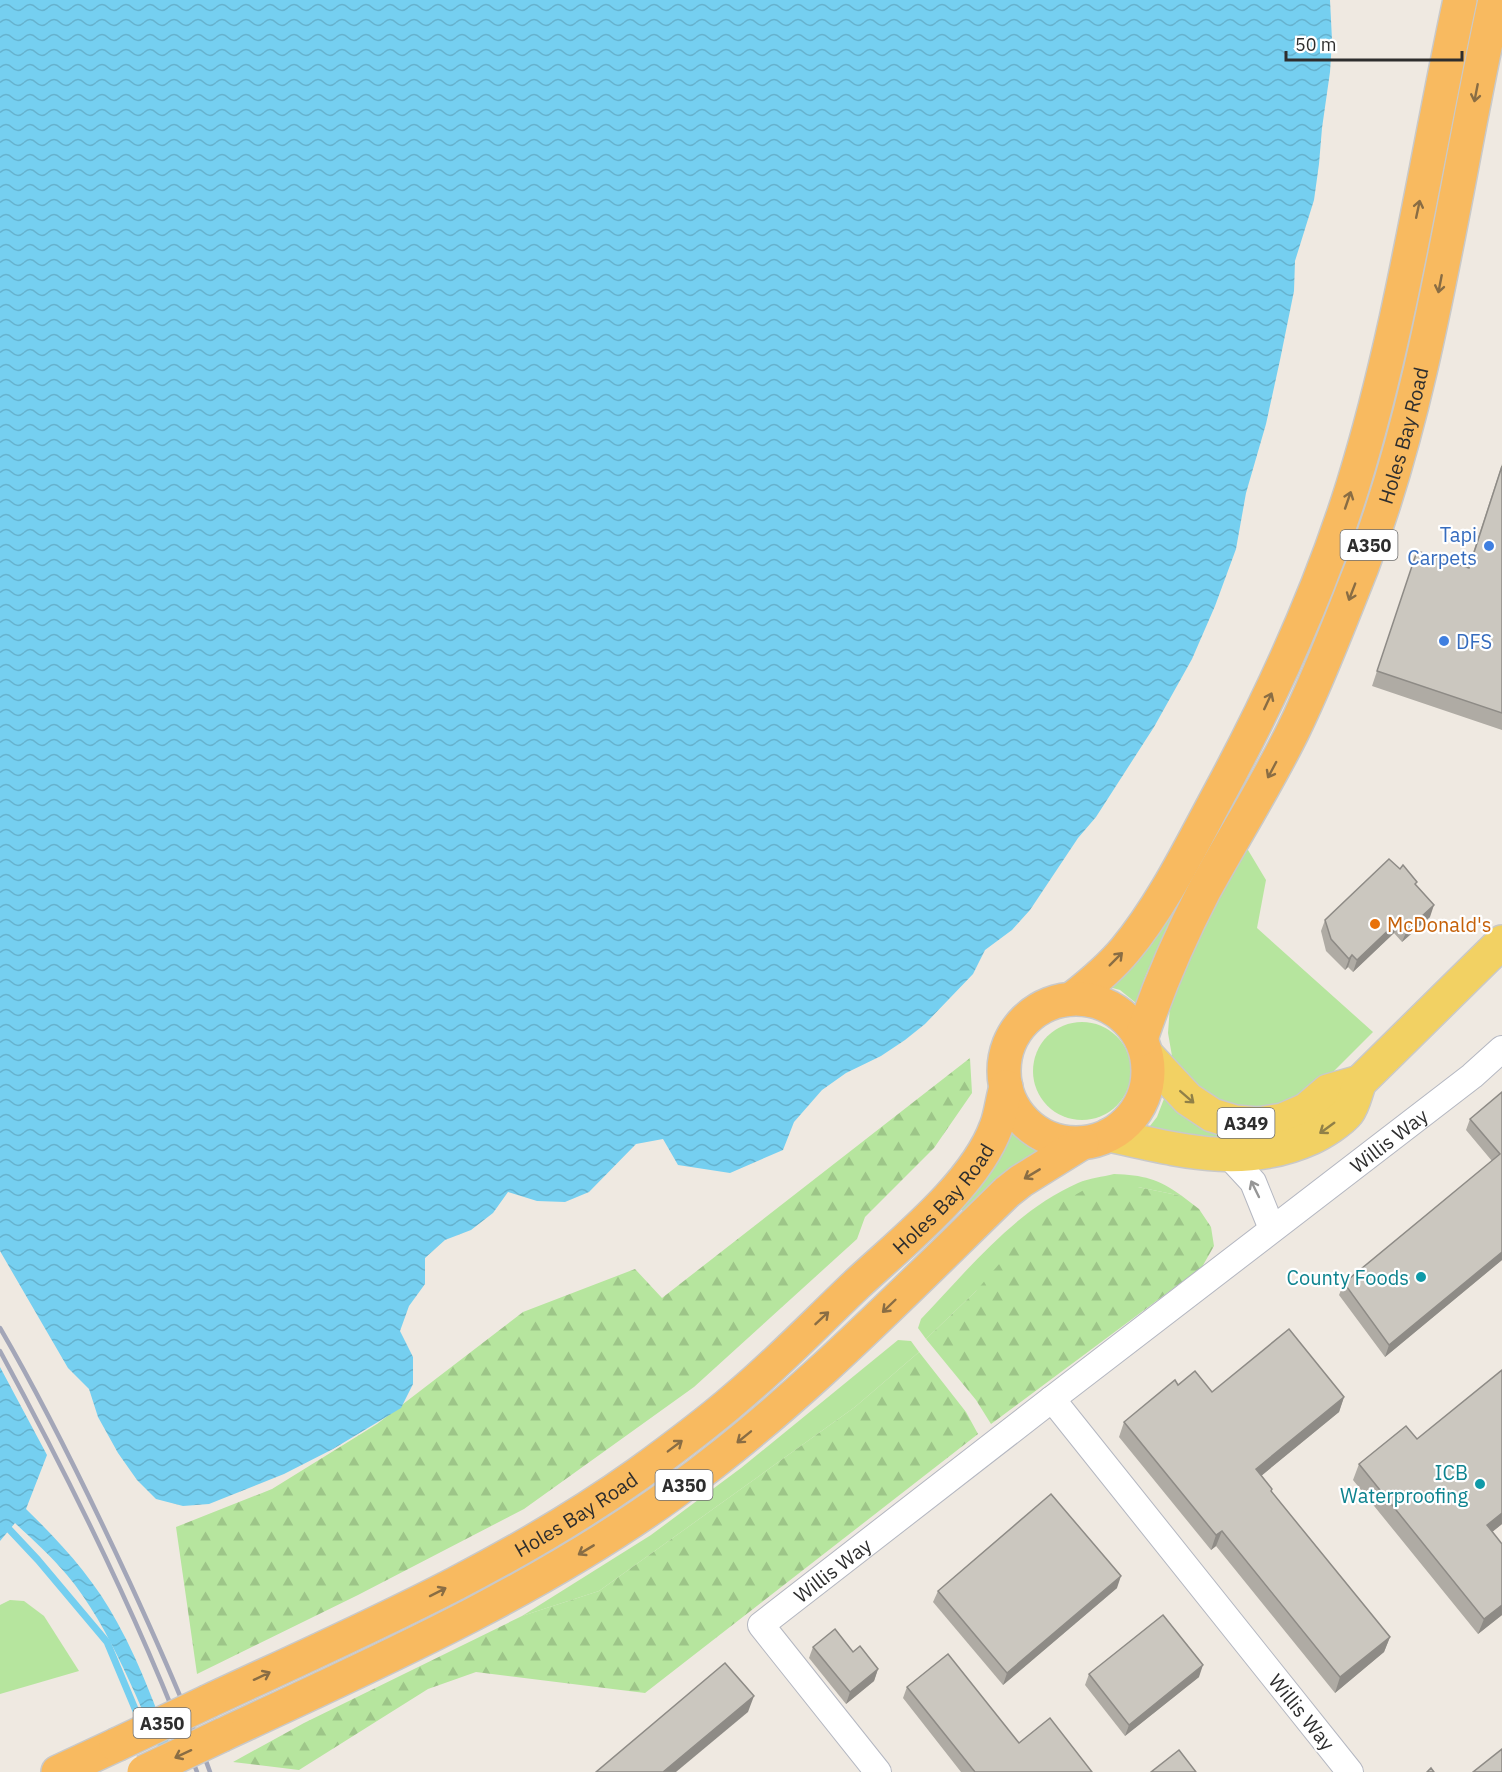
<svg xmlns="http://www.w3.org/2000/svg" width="1502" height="1772" font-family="'IBM Plex Sans',sans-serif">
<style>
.grass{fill:#b6e59e}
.forest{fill:url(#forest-firs)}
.water{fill:url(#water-waves)}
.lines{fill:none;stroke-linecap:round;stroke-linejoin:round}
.stream{stroke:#75cff0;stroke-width:7}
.minor-casing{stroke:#b4b7c1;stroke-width:28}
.primary-casing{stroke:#c9c9c9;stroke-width:36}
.trunk-casing{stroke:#c9c9c9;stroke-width:36}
.minor{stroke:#fff;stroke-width:26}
.primary{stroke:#f2d163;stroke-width:33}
.trunk{stroke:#f8ba60;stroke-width:33}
.rail{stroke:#a3a6b8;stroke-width:4.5}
.trunk-bridge-casing{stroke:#c9c9c9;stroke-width:36;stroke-linecap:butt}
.trunk-bridge{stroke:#f8ba60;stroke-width:33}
.wall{fill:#afaba4}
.shaded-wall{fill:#8e8b86}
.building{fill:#cbc7bf;stroke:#8e8b86;stroke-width:1.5}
.oneway{stroke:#896d44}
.oneway2{stroke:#908048}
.oneway3{stroke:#969696}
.shop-dot{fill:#3f7fe0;stroke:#fff;stroke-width:2}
.food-dot{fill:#e8710a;stroke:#fff;stroke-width:2}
.culture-dot{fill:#0f9aa8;stroke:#fff;stroke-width:2}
.labels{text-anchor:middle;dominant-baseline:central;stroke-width:4.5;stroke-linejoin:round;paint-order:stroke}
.shield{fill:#fff;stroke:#6d6d6d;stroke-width:1.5}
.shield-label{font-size:18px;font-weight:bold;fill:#2e2e2e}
.street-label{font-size:20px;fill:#2e2e2e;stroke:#fff}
.shop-label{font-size:20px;fill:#366cbe;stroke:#fff;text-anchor:end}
.food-label{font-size:20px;fill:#c56008;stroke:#fff;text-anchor:start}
.culture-label{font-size:20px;fill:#0d838f;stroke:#fff;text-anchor:end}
</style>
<defs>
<pattern id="forest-firs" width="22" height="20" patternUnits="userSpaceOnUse" patternTransform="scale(1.5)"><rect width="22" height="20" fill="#b6e59e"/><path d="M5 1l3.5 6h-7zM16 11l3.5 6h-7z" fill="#9dc588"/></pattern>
<pattern id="water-waves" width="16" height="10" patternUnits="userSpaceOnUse" patternTransform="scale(1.5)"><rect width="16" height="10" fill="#75cff0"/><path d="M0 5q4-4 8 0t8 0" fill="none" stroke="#66b2ce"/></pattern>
</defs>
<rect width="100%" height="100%" fill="#efe9e1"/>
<!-- grass -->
<g class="grass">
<polygon points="1245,845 1266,880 1257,928 1373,1032 1315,1090 1297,1102 1236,1112 1182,1076 1172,1056 1168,1033 1170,1006 1179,977"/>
<polygon points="1167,906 1175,910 1145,977 1136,1003 1120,990 1109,987"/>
<circle cx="1082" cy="1071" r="49"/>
<polygon points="1167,1091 1255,1143 1174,1133 1150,1126 1157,1117"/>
<path d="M1011 1123 1020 1134 1044 1149C1013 1165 988 1187 963 1211L956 1205Z"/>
<path d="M1114 1174C1143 1175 1159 1179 1182 1196L1138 1187 976 1291 926 1339 918 1328 921 1319C968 1270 1014 1211 1078 1183 1089 1178 1103 1177 1114 1174Z"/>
<polygon points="898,1340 911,1341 919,1352 855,1407 599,1591 522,1616 651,1535 741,1468"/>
<polygon points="10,1600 24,1601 44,1616 79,1671 0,1694 0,1605"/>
</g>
<!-- forest -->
<g class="forest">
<polygon points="970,1058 972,1093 934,1148 865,1217 857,1239 694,1387 524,1509 358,1595 197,1674 176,1527 272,1489 377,1424 523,1312 635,1269 662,1298"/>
<polygon points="1089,1187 1138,1187 1182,1196 1199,1209 1211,1227 1214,1246 1202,1267 991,1424 976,1400 926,1339 976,1291 1042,1214"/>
<polygon points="919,1352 966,1412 978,1434 645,1693 476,1672 428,1689 299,1770 233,1762 304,1723 522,1616 599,1591 855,1407"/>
</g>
<!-- water -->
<g class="water">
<polygon points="0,0 1330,0 1332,40 1330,72 1322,128 1319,164 1314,200 1295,261 1294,291 1280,360 1266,424 1246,493 1236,549 1215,606 1192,659 1154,727 1096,817 1078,838 1030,910 1012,930 985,950 973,974 925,1024 905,1040 881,1056 846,1073 822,1090 794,1122 783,1150 730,1173 678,1165 663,1139 636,1144 589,1192 565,1202 537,1201 508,1192 493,1213 471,1230 445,1240 425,1258 425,1284 409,1306 400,1331 413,1357 413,1384 401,1408 333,1449 284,1474 209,1504 183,1506 156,1499 137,1480 118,1453 98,1417 89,1389 68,1368 0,1251"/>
<path d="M0 1367 47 1455 26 1509C61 1543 94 1579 117 1622 142 1667 159 1717 178 1765L168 1769C140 1707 111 1627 67 1575 51 1556 33 1540 15 1523L0 1541Z"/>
</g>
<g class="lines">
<!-- stream -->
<polyline class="stream" points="8,1528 38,1560 107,1642 141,1723"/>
<!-- minor casing -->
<g class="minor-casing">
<g id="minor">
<polyline points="1228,1155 1253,1182 1272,1229"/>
<path id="s1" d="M878 1772 761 1625 1052 1399"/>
<path id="s2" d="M1350 1772 1052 1399 1472 1076 1502 1049"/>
</g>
</g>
<!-- primary casing -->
<g class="primary-casing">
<g id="primary">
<polyline points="1147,1055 1188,1099 1212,1115 1235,1122 1258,1124 1283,1120 1306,1110 1328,1091 1360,1082"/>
<path d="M1109 1135C1178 1150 1243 1169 1311 1138 1322 1133 1341 1121 1348 1112 1354 1104 1356 1091 1360 1082L1502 942"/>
</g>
</g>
<!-- trunk casing -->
<g class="trunk-casing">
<g id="trunk">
<path d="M1073 998C1092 983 1110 968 1125 950 1162 906 1191 846 1218 796 1272 696 1319 594 1353 485 1402 327 1425 162 1460 0"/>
<circle cx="1076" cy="1071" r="72"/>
<path id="s3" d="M1141 1039C1158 988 1179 939 1204 891 1233 838 1266 786 1293 731 1319 678 1340 622 1362 567 1431 384 1453 190 1495 0"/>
<path id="s4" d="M209 1701C355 1633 506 1568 638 1474 671 1450 705 1425 736 1398 778 1363 816 1323 856 1285 901 1243 975 1185 996 1127 1001 1115 1002 1100 1006 1087"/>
<path d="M222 1735C376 1663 534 1593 673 1493 795 1405 900 1296 1007 1192L1021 1181 1082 1143"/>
<polyline points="58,1772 116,1745"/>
</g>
</g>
<!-- minor -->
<use href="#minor" class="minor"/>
<!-- primary -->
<use href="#primary" class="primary"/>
<!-- trunk -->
<use href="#trunk" class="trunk"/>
<!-- rail -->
<g class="rail">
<path d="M0 1328C48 1410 90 1497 130 1583 159 1646 187 1708 210 1772"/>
<path d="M0 1351C74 1487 143 1627 197 1772"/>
</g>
<!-- trunk-bridge casing -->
<g class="trunk-bridge-casing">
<g id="trunk-bridge">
<polyline points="116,1745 209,1701"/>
<polyline points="144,1772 222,1735"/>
</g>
</g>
<!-- trunk-bridge -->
<use href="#trunk-bridge" class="trunk-bridge"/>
</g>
<!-- wall -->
<g class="wall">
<polygon points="1502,464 1502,730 1372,686 1417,551 1468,568"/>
<polygon points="1416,885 1430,917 1402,942 1394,933 1353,972 1348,967 1345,970 1326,951 1321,931 1325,920"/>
<polygon points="1502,1092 1502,1260 1385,1357 1339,1295 1344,1283 1492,1161 1466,1130 1470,1119"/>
<polygon points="1178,1385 1212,1392 1344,1397 1339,1412 1261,1476 1271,1491 1390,1637 1384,1652 1335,1693 1216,1546 1211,1550 1119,1437 1124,1422"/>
<polygon points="1417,1439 1502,1524 1492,1532 1502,1615 1478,1634 1353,1480 1359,1464"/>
<polygon points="1117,1588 1003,1685 933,1602 938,1591"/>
<polygon points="813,1647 853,1652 878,1669 874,1681 846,1704 809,1658"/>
<polygon points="1089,1674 1199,1677 1125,1736 1085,1685"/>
<polygon points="907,1687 1019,1743 1092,1772 961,1772 903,1698"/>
</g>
<!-- shaded-wall -->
<g class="shaded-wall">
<polygon points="1434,905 1430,917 1402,942 1407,930"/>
<polygon points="1398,921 1394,933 1353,972 1357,960"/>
<polygon points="1352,955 1348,967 1345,970 1349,959"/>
<polygon points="1502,1252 1502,1260 1385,1357 1389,1345"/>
<polygon points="1344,1397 1339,1412 1250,1485 1256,1469"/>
<polygon points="1502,1513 1502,1524 1481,1541 1487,1525"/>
<polygon points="1222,1531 1216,1546 1211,1550 1216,1535"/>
<polygon points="1121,1576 1117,1588 1003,1685 1007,1673"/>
<polygon points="1502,1605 1502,1615 1478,1634 1484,1619"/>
<polygon points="1390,1637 1384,1652 1335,1693 1340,1677"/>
<polygon points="1203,1665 1199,1677 1125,1736 1129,1725"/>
<polygon points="878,1669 874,1681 846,1704 850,1692"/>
<polygon points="754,1696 748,1712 676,1772 663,1772"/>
</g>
<!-- building -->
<g class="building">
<polygon points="1502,466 1502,713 1377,671 1417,551 1469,568"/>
<polygon points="1389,859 1400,869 1403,865 1417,882 1415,884 1434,905 1407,930 1398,921 1357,960 1352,955 1349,959 1331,939 1325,920"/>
<polygon points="1502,1092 1502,1252 1389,1345 1344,1283 1500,1154 1470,1119"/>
<polygon points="1289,1329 1344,1397 1256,1469 1272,1489 1271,1491 1390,1637 1340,1677 1222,1531 1216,1535 1124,1422 1175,1380 1178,1385 1195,1371 1212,1392"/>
<polygon points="1502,1370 1502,1513 1487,1525 1502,1544 1502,1605 1484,1619 1359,1464 1406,1426 1417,1439"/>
<polygon points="1051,1494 1121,1576 1007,1673 938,1591"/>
<polygon points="1163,1615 1203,1665 1129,1725 1089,1674"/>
<polygon points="835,1629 853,1652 860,1646 878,1669 850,1692 813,1647"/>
<polygon points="948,1654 1019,1743 1050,1718 1092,1772 975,1772 907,1687"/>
<polygon points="725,1663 754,1696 663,1772 596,1772"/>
<polygon points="1502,1749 1502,1772 1473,1772"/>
<polygon points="1179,1750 1196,1772 1151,1772"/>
<polygon points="1431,1768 1434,1772 1427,1772"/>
</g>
<!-- one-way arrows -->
<defs><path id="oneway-shaft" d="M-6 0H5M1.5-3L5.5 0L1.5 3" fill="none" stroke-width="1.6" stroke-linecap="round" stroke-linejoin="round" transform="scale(1.5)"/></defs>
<g class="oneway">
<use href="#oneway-shaft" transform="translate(1476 93) rotate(101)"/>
<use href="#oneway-shaft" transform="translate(1418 209) rotate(-78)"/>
<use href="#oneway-shaft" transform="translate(1440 284) rotate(101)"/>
<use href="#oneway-shaft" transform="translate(1348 500) rotate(-71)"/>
<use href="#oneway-shaft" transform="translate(1352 592) rotate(111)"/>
<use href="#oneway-shaft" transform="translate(1268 701) rotate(-65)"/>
<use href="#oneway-shaft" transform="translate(1272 770) rotate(118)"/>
<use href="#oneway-shaft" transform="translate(1116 959) rotate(-45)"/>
<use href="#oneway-shaft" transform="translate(1032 1174) rotate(149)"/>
<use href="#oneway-shaft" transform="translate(889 1306) rotate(136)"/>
<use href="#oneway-shaft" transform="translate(822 1318) rotate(-43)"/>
<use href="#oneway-shaft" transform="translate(744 1437) rotate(141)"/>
<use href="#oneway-shaft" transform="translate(675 1446) rotate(-37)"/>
<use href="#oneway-shaft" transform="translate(586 1550) rotate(149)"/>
<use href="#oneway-shaft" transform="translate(438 1592) rotate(-27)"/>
<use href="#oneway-shaft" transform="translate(262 1676) rotate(-25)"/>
<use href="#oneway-shaft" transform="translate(183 1754) rotate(155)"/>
</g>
<g class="oneway2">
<use href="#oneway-shaft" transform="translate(1187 1097) rotate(41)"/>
<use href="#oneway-shaft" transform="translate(1327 1128) rotate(144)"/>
</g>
<use class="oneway3" href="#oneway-shaft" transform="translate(1255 1189) rotate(-116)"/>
<!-- markers -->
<g class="shop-dot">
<circle cx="1489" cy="546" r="6"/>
<circle cx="1444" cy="641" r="6"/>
</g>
<circle class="food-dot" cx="1375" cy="924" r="6"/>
<g class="culture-dot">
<circle cx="1421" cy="1277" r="6"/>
<circle cx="1480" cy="1484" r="6"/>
</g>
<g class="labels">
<!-- shield labels -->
<g class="shield">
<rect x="1340.5" y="530" width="57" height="30" rx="4.5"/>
<rect x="1217.5" y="1108" width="57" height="30" rx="4.5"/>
<rect x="655.5" y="1470" width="57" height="30" rx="4.5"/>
<rect x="133.5" y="1708" width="57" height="30" rx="4.5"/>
</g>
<g class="shield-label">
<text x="1369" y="545">A350</text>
<text x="1246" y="1123">A349</text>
<text x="684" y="1485">A350</text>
<text x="162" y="1723">A350</text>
</g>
<!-- street labels -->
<g class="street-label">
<text stroke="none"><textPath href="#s3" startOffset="660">Holes Bay Road</textPath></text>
<text stroke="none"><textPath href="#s2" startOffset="902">Willis Way</textPath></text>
<text stroke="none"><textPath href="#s4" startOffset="898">Holes Bay Road</textPath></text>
<text stroke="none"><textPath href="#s4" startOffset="412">Holes Bay Road</textPath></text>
<text stroke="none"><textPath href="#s1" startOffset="278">Willis Way</textPath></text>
<text transform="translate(1302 1712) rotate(51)">Willis Way</text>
</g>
<!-- shop labels -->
<g class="shop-label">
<text x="1477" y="534">Tapi<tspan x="1477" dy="23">Carpets</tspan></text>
<text x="1456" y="641" text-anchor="start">DFS</text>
</g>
<!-- food labels -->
<g class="food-label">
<text x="1387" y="924">McDonald's</text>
</g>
<!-- culture labels -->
<g class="culture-label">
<text x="1409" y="1277">County Foods</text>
<text x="1468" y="1472">ICB<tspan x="1468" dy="23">Waterproofing</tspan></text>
</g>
</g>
<!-- scale -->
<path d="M1286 51v9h176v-9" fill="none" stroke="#2e2e2e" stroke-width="3"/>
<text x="1295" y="51" font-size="18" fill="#2e2e2e" stroke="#ffffff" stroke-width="4.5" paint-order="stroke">50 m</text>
</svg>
